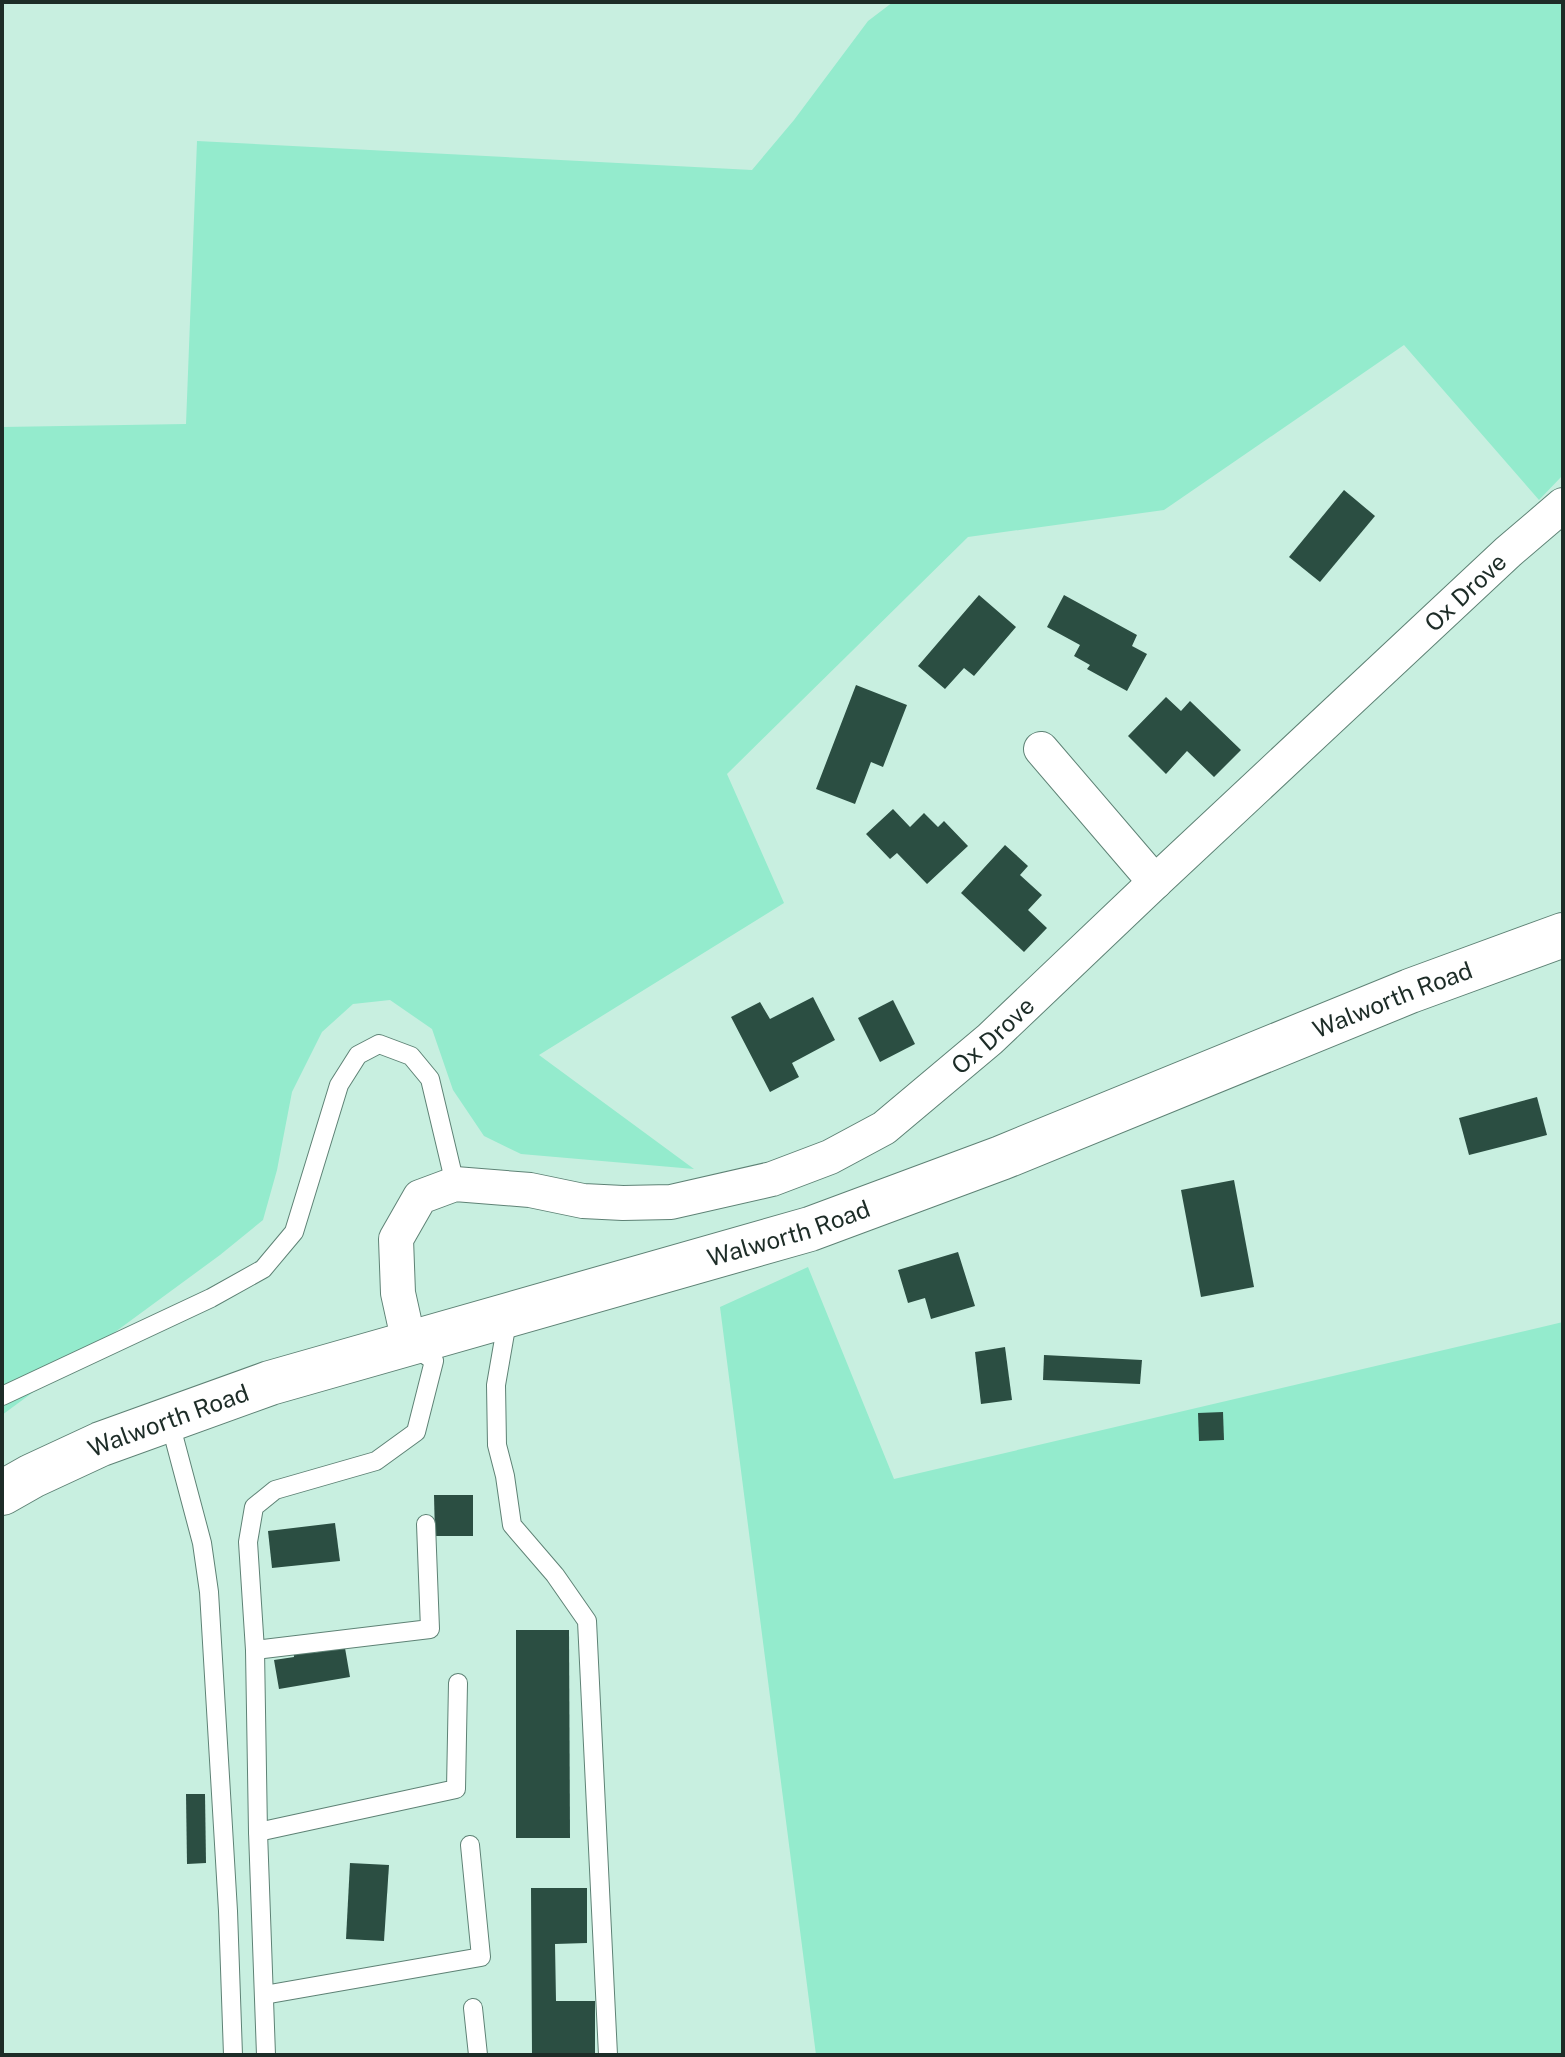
<svg xmlns="http://www.w3.org/2000/svg" width="1565" height="2057" font-family="'Public Sans',sans-serif">
<style>
.green{fill:#94ebcd}
.building{fill:#2b4e42}
.lines{fill:none;stroke-linecap:round;stroke-linejoin:round}
.service-casing{stroke:#5e8275;stroke-width:20}
.minor-casing{stroke:#5e8275;stroke-width:36}
.tertiary-casing{stroke:#5e8275;stroke-width:46}
.service{stroke:#fff;stroke-width:18}
.minor{stroke:#fff;stroke-width:34}
.tertiary{stroke:#fff;stroke-width:44}
.labels{text-anchor:middle;dominant-baseline:central;stroke-width:8;stroke-linejoin:round;paint-order:stroke}
.street-label{font-size:24px;fill:#1d2c27;stroke:#fff}
</style>
<rect width="100%" height="100%" fill="#c8efe0"/>
<!-- green -->
<g class="green">
<polygon points="893,2 1563,2 1563,475 1539,500 1404,345 1164,510 968,537 727,774 784,903 539,1055 694,1169 521,1154 484,1136 453,1090 432,1029 390,1000 353,1004 322,1032 292,1092 277,1170 263,1220 220,1255 2,1415 2,427 186,424 197,141 752,170 794,120 868,21"/>
<polygon points="808,1267 894,1479 1563,1322 1563,2055 816,2055 720,1307"/>
</g>
<!-- building -->
<g class="building">
<polygon points="1344,490 1375,516 1320,582 1289,557"/>
<polygon points="979,595 1016,627 974,676 964,668 945,689 918,666"/>
<polygon points="1064,595 1137,635 1132,646 1147,654 1127,691 1087,669 1090,665 1074,656 1080,645 1047,627"/>
<polygon points="856,685 907,705 883,767 871,762 855,804 816,789"/>
<polygon points="1166,697 1181,711 1190,701 1241,750 1214,777 1187,751 1166,774 1128,736"/>
<polygon points="893,809 910,827 924,813 938,827 944,821 968,846 927,884 897,853 890,859 866,834"/>
<polygon points="1005,845 1028,866 1020,875 1042,895 1028,910 1047,928 1024,952 961,893"/>
<polygon points="813,997 835,1040 792,1063 799,1077 770,1092 731,1017 760,1002 770,1019"/>
<polygon points="893,1000 915,1044 880,1062 858,1018"/>
<polygon points="1537,1097 1547,1135 1469,1155 1459,1118"/>
<polygon points="1234,1180 1254,1287 1201,1297 1181,1190"/>
<polygon points="958,1252 975,1306 931,1319 925,1298 908,1303 898,1270"/>
<polygon points="1005,1347 1012,1400 981,1404 975,1352"/>
<polygon points="1044,1355 1142,1360 1140,1384 1043,1380"/>
<polygon points="1223,1412 1224,1440 1199,1441 1198,1413"/>
<polygon points="434,1495 473,1495 473,1536 435,1536"/>
<polygon points="335,1523 340,1561 272,1568 268,1531"/>
<polygon points="516,1630 569,1630 570,1838 516,1838"/>
<polygon points="310,1645 312,1653 345,1648 350,1677 279,1689 274,1660 294,1657 293,1648"/>
<polygon points="186,1794 205,1794 206,1863 187,1864"/>
<polygon points="350,1863 389,1865 384,1941 346,1939"/>
<polygon points="531,1888 587,1888 587,1943 555,1944 556,2001 595,2001 595,2055 532,2055"/>
</g>
<g class="lines">
<!-- service casing -->
<g class="service-casing">
<g id="service">
<polyline points="508,1316 496,1385 497,1445 505,1476 512,1525 555,1575 587,1621 608,2055"/>
<polyline points="2,1396 211,1298 263,1269 294,1232 339,1085 358,1055 379,1044 411,1056 430,1079 455,1184"/>
<polyline points="169,1419 202,1543 209,1592 228,1911 233,2055"/>
<polyline points="255,1650 430,1629 426,1524"/>
<polyline points="258,1832 456,1789 458,1683"/>
<polyline points="264,1995 481,1957 470,1845"/>
<polyline points="473,2008 478,2055"/>
<polyline points="266,2055 258,1832 255,1650 248,1542 254,1507 275,1490 376,1461 416,1432 434,1361 414,1347"/>
</g>
</g>
<!-- minor casing -->
<g class="minor-casing">
<g id="minor">
<polyline points="1041,749 1155,882"/>
<path id="s1" d="M409 1343 398 1293 396 1239 420 1197 455 1184 530 1190 583 1201 623 1203 671 1202 772 1179 830 1157 884 1128 990 1039 1155 882 1508 552 1563 505"/>
</g>
</g>
<!-- tertiary casing -->
<g class="tertiary-casing">
<g id="tertiary">
<path id="s2" d="M2 1493 32 1476 101 1444 270 1383 810 1229 1001 1158 1410 991 1563 935"/>
</g>
</g>
<!-- service -->
<use href="#service" class="service"/>
<!-- minor -->
<use href="#minor" class="minor"/>
<!-- tertiary -->
<use href="#tertiary" class="tertiary"/>
</g>
<g class="labels">
<!-- street labels -->
<g class="street-label">
<text stroke="none"><textPath href="#s1" startOffset="1426">Ox Drove</textPath></text>
<text stroke="none"><textPath href="#s2" startOffset="1478">Walworth Road</textPath></text>
<text stroke="none"><textPath href="#s1" startOffset="778">Ox Drove</textPath></text>
<text stroke="none"><textPath href="#s2" startOffset="830">Walworth Road</textPath></text>
<text stroke="none"><textPath href="#s2" startOffset="182">Walworth Road</textPath></text>
</g>
</g>
<!-- border -->
<rect width="1565" height="2057" fill="none" stroke="#1d2c27" stroke-width="8"/>
</svg>
